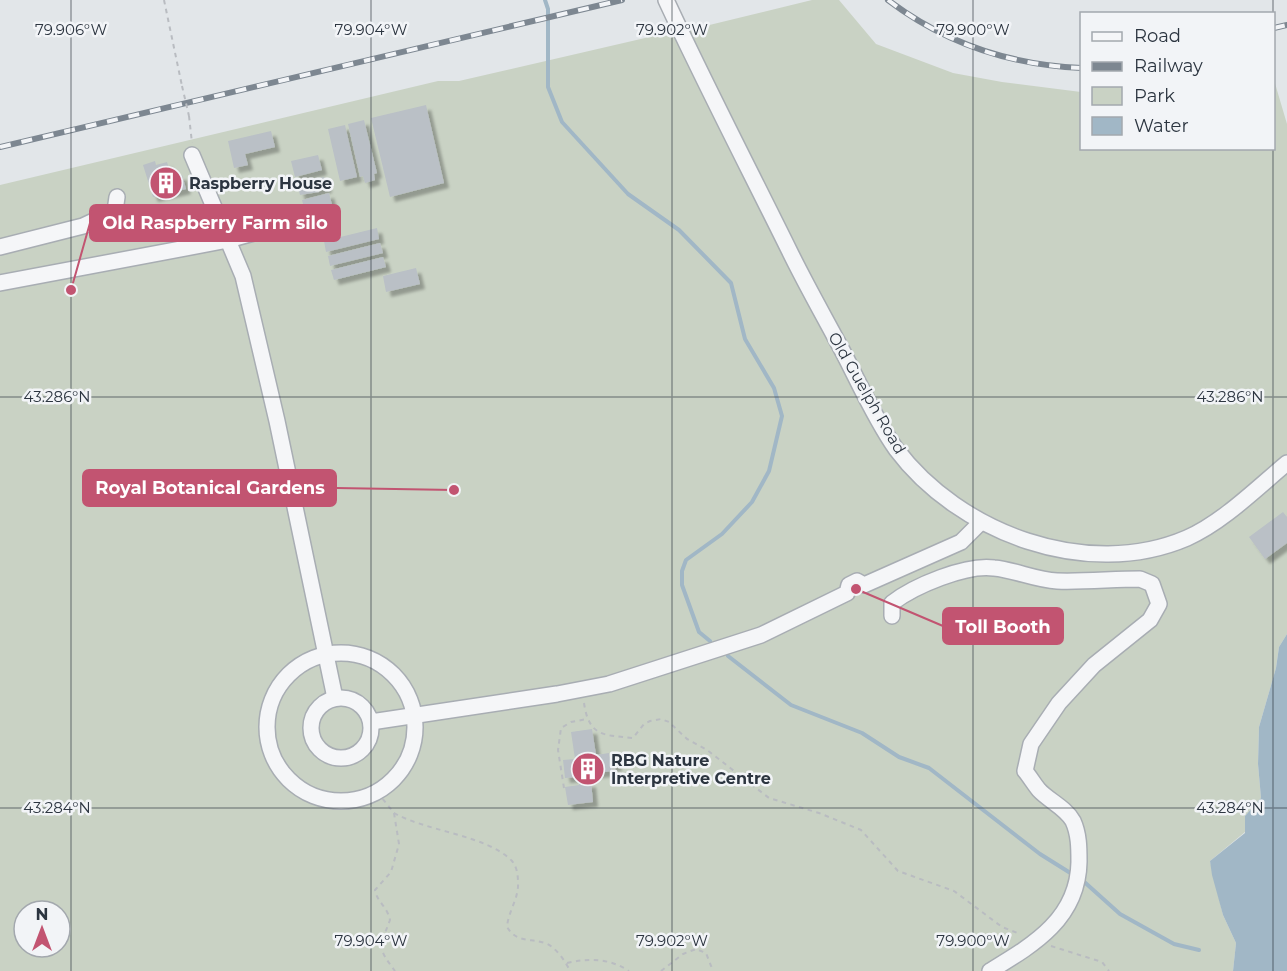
<svg xmlns="http://www.w3.org/2000/svg" width="1287" height="971" font-family="Montserrat,sans-serif">
<style>
.green{fill:#c9d2c4;fill-rule:evenodd}
.water{fill:#a1b7c6}
.lines{fill:none;stroke-linecap:round;stroke-linejoin:round}
.stream{stroke:#a1b7c6;stroke-width:4}
.building{fill:#bac0c6;filter:url(#shadow)}
.minor-casing{stroke:#a8adb3;stroke-width:18}
.path{stroke:#b9bcc1;stroke-width:2;stroke-dasharray:4.5 4.5;stroke-linecap:butt}
.minor{stroke:#f5f6f8;stroke-width:15}
.rail-casing{stroke:#7d8791;stroke-width:6}
.rail{stroke:#f2f4f7;stroke-width:4;stroke-dasharray:11;stroke-linecap:butt}
.path-bridge{stroke:#b9bcc1;stroke-width:2;stroke-dasharray:4.5 4.5;stroke-linecap:butt}
.ticks{fill:none;stroke:#2c3540;stroke-width:1.5;stroke-opacity:0.45}
.labels{text-anchor:middle;dominant-baseline:central;stroke-width:5;stroke-linejoin:round;paint-order:stroke}
.poi-label{font-size:16px;font-weight:bold;fill:#2c3540;stroke:#f2f4f7;text-anchor:start}
.street-label{font-size:16px;fill:#2c3540;stroke:#f2f4f7}
.ticks-label{font-size:15px;text-anchor:middle;fill:#2c3540;stroke:#f2f4f7;stroke-width:5;stroke-linejoin:round;paint-order:stroke}
.leader{fill:none;stroke:#c25471;stroke-width:2}
.callout-dot{fill:#c25471;stroke:#f2f4f7;stroke-width:2}
.callout{fill:#c25471;stroke:#c25471;stroke-width:2}
.callout-label{font-size:18px;text-anchor:middle;font-weight:bold;fill:#fff}
</style>
<defs>
<filter id="shadow"><feDropShadow dx="5" dy="5" stdDeviation="1.5" flood-color="#0004"/></filter>
</defs>
<rect width="100%" height="100%" fill="#e2e6e9"/>
<!-- green -->
<path class="green" d="M812 0H839L876 44 953 73 1002 82 1081 92 1082 148H1274V80L1287 124V634L1279 647 1276 668 1259 727 1258 764 1261 798 1245 816V832L1210 861 1223 915 1236 943 1233 971H0V185L438 81H459L658 35 660 37ZM24 911H60V947H24Z"/>
<!-- water -->
<polygon class="water" points="1287,634 1287,971 1233,971 1236,943 1223,915 1212,875 1210,861 1245,833 1245,816 1261,798 1258,764 1259,727 1276,668 1279,647"/>
<g class="lines">
<!-- stream -->
<g class="stream">
<polyline points="545,0 548,9 548,87 562,122 628,194 679,230 731,283 745,339 774,388 782,416 769,471 752,502 722,534 686,560 682,571 682,585 699,632 710,641"/>
<polyline points="728,656 791,705 862,733 899,757 929,768 1040,854 1072,874"/>
<polyline points="1081,879 1120,914 1174,944 1199,950"/>
</g>
</g>
<!-- building -->
<g class="building">
<polygon points="426,105 444,183 390,197 371,118"/>
<polygon points="364,120 377,173 374,174 375,180 365,183 363,176 360,177 348,124"/>
<polygon points="345,125 357,177 340,181 328,129"/>
<polygon points="271,131 275,147 245,154 248,165 234,168 228,141"/>
<polygon points="318,155 322,170 295,177 291,161"/>
<polygon points="155,161 156,165 167,162 172,177 182,175 186,189 153,197 143,165"/>
<polygon points="324,177 327,188 319,190 319,192 300,195 297,183"/>
<polygon points="329,193 332,205 305,212 302,200"/>
<polygon points="377,228 379,239 326,252 324,241"/>
<polygon points="380,243 383,253 330,266 328,256"/>
<polygon points="383,257 386,267 334,280 331,270"/>
<polygon points="416,268 420,284 386,292 383,276"/>
<polygon points="1283,512 1287,517 1287,543 1265,559 1249,537"/>
<polygon points="592,729 596,755 609,753 610,758 616,757 617,766 611,767 612,771 584,775 585,783 591,782 593,802 568,805 565,787 579,785 578,777 565,778 563,760 575,759 571,732"/>
</g>
<g class="lines">
<!-- minor casing -->
<g class="minor-casing">
<g id="minor">
<path d="M666 0C705 84 748 167 789 250 806 285 825 318 843 352 859 383 876 421 896 449 959 533 1087 581 1187 538 1223 522 1257 488 1287 463"/>
<polyline points="192,155 243,276 277,421 335,698"/>
<polyline points="0,247 83,226 115,211 117,197"/>
<polyline points="0,283 228,240 268,229"/>
<path d="M892 616V603C914 586 966 564 994 568 1015 570 1036 580 1057 581 1085 582 1113 579 1140 579L1152 584 1159 604 1150 620 1094 665 1059 703 1031 744 1025 771C1030 777 1034 784 1039 790 1048 800 1066 808 1073 821 1079 834 1079 848 1079 862 1078 919 1033 945 990 971"/>
<circle cx="341" cy="727" r="74"/>
<circle cx="341" cy="728" r="30"/>
<polyline points="371,722 557,694 609,684 761,635 847,593 849,585 857,581 864,585 961,542 981,522"/>
</g>
</g>
<!-- path -->
<g class="path">
<polyline points="164,0 182,86"/>
<polyline points="189,116 192,143"/>
<path d="M584 703C589 737 604 735 633 738L644 724 650 721 661 719 669 722 687 739 707 750 769 798 819 813 861 830 898 871 954 891 1002 927 1020 934"/>
<polyline points="564,788 558,750 561,728 571,722 587,719"/>
<path d="M377 792 394 813 399 844 391 872 375 890C377 902 387 906 390 920 380 947 376 946 395 971"/>
<path d="M394 813C428 832 487 835 512 861 517 867 518 875 518 883 519 898 508 912 507 927 517 943 529 938 545 943 555 946 566 962 570 971"/>
<polyline points="1051,946 1102,962 1109,971"/>
<path d="M567 963C589 958 609 958 629 971"/>
<polyline points="661,971 683,954 696,949 706,953 713,971"/>
</g>
<!-- minor -->
<use href="#minor" class="minor"/>
<!-- rail casing -->
<g class="rail-casing">
<g id="rail">
<path d="M888 0C946 44 1010 65 1082 68"/>
<polyline points="1274,28 1287,25"/>
<polyline points="0,147 622,0"/>
</g>
</g>
<!-- rail -->
<use href="#rail" class="rail"/>
<!-- path-bridge -->
<polyline class="path-bridge" points="182,86 189,116"/>
</g>
<!-- ticks -->
<path class="ticks" d="M71 0V971M371 0V971M672 0V971M973 0V971M1273 0V14M1273 148V971M0 397H1287M0 808H1287"/>
<!-- icons -->
<defs>
<g id="building-disc" transform="scale(1.725)"><circle r="9.5" fill="#c25471" stroke="#f2f4f7"/><path d="M-4-6H4V6H1V3H-1V6H-4ZM-2.5-4.3h1.7v1.8h-1.7ZM.8-4.3h1.7v1.8H.8ZM-2.5-1h1.7V.8h-1.7ZM.8-1h1.7V.8H.8Z" fill="#fff"/></g>
</defs>
<g fill-rule="evenodd">
<use href="#building-disc" x="166" y="183"/>
<use href="#building-disc" x="588" y="769"/>
</g>
<g class="labels">
<!-- poi labels -->
<g class="poi-label">
<text x="189" y="183">Raspberry House</text>
<text x="611" y="760">RBG Nature<tspan x="611" dy="18">Interpretive Centre</tspan></text>
</g>
<!-- street labels -->
<g class="street-label">
<text transform="translate(867 393) rotate(60)">Old Guelph Road</text>
</g>
</g>
<g class="ticks-label">
<text x="71" y="35">79.906°W</text>
<text x="371" y="35">79.904°W</text>
<text x="672" y="35">79.902°W</text>
<text x="973" y="35">79.900°W</text>
<text x="57" y="402">43.286°N</text>
<text x="1230" y="402">43.286°N</text>
<text x="57" y="813">43.284°N</text>
<text x="1230" y="813">43.284°N</text>
<text x="371" y="946">79.904°W</text>
<text x="672" y="946">79.902°W</text>
<text x="973" y="946">79.900°W</text>
</g>
<!-- callouts -->
<path class="leader" d="M71 290L90 223M454 490L336 488M856 589L943 626"/>
<g class="callout-dot">
<circle cx="71" cy="290" r="6"/>
<circle cx="454" cy="490" r="6"/>
<circle cx="856" cy="589" r="6"/>
</g>
<g class="callout">
<rect x="90" y="205" width="250" height="36" rx="6"/>
<rect x="83" y="470" width="253" height="36" rx="6"/>
<rect x="943" y="608" width="120" height="36" rx="6"/>
</g>
<g class="callout-label">
<text x="215" y="229">Old Raspberry Farm silo</text>
<text x="210" y="494">Royal Botanical Gardens</text>
<text x="1003" y="633">Toll Booth</text>
</g>
<!-- legend -->
<rect x="1080" y="12" width="195" height="138" fill="#f2f4f7" stroke="#a3a8ae" stroke-width="1.5"/>
<rect x="1092" y="32" width="30" height="9" fill="#f5f6f8" stroke="#a3a8ae" stroke-width="1.5"/>
<text x="1134" y="42" font-size="18" fill="#2c3540">Road</text>
<rect x="1092" y="62" width="30" height="9" fill="#7d8791" stroke="#a3a8ae" stroke-width="1.5"/>
<text x="1134" y="72" font-size="18" fill="#2c3540">Railway</text>
<rect x="1092" y="87" width="30" height="18" fill="#c9d2c4" stroke="#a3a8ae" stroke-width="1.5"/>
<text x="1134" y="102" font-size="18" fill="#2c3540">Park</text>
<rect x="1092" y="117" width="30" height="18" fill="#a1b7c6" stroke="#a3a8ae" stroke-width="1.5"/>
<text x="1134" y="132" font-size="18" fill="#2c3540">Water</text>
<!-- north arrow -->
<g transform="translate(42 929)"><circle r="28" fill="#f2f4f7" stroke="#a3a8ae" stroke-width="1.5"/>
<path d="M0-4.5L10 22L0 15L-10 22Z" fill="#c25471"/>
<text y="-9" font-size="16" font-weight="bold" text-anchor="middle" fill="#2c3540">N</text>
</g>
</svg>
